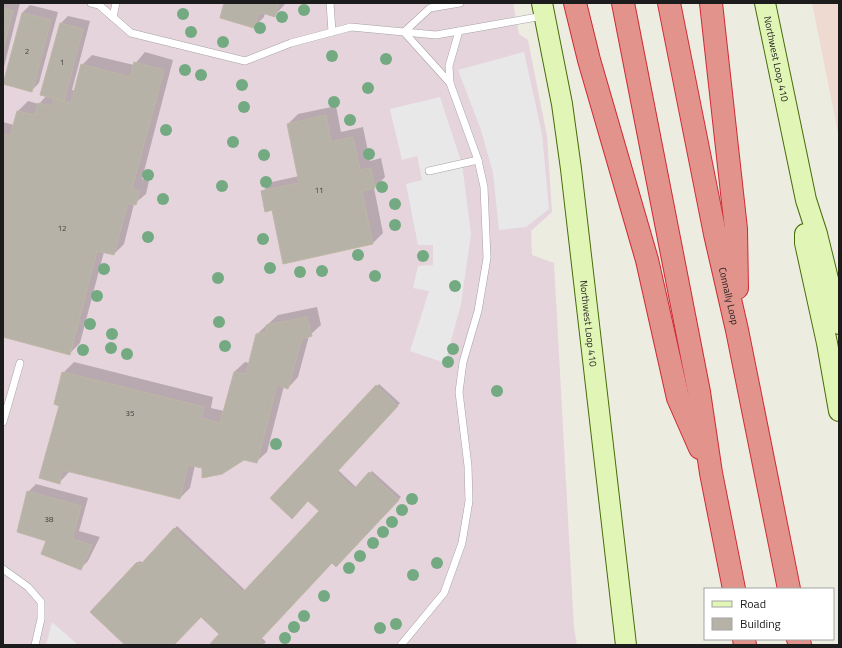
<svg xmlns="http://www.w3.org/2000/svg" width="842" height="648" font-family="'Titillium Web',sans-serif">
<style>
.commercial{fill:#eedad1}
.industrial{fill:#e6d4dd}
.parking{fill:#e8e8e8}
.shadow{fill:#0003}
.building{fill:#b6b2a7;stroke:#beb7a5}
.lines{fill:none;stroke-linecap:round;stroke-linejoin:round}
.service-casing{stroke:#a3a3a3;stroke-width:8}
.secondary-casing{stroke:#466d09;stroke-width:22}
.motorway-casing{stroke:#cf2a35;stroke-width:24}
.service{stroke:#fff;stroke-width:7}
.secondary{stroke:#e1f6b6;stroke-width:20}
.motorway{stroke:#e2938b;stroke-width:22}
.tree{fill:#73aa81}
.labels{text-anchor:middle;dominant-baseline:central;stroke-width:3.5;stroke-linejoin:round;paint-order:stroke}
.number-label{font-size:8px;fill:#42423f}
.street-label{font-size:10px;fill:#1c1c1c;stroke:#fff}
</style>
<rect width="100%" height="100%" fill="#edece1"/>
<!-- commercial -->
<polygon class="commercial" points="812,3 839,3 839,138"/>
<!-- industrial -->
<polygon class="industrial" points="3,3 513,3 519,34 528,40 547,136 552,212 531,231 532,255 554,263 574,628 577,645 3,645"/>
<!-- parking -->
<g class="parking">
<polygon points="524,52 542,134 549,209 526,227 499,230 493,173 481,130 458,70"/>
<polygon points="440,97 462,164 471,234 461,304 445,363 410,351 429,291 413,288 418,266 433,265 433,245 418,245 406,184 422,180 417,156 402,160 390,109"/>
<polygon points="52,622 78,645 46,645"/>
</g>
<!-- shadow -->
<g class="shadow">
<polygon points="3,3 20,3 3,71"/>
<polygon points="225,3 286,3 275,15 265,13 264,17 254,27"/>
<polygon points="30,5 58,12 39,83 31,91 22,13"/>
<polygon points="68,16 90,21 72,90 75,91 82,65 92,55 134,65 145,52 173,60 142,179 149,181 146,194 134,204 124,244 114,254 104,252 80,343 70,353 3,336 3,122 14,125 18,111 28,101 39,104 47,95 60,24"/>
<polygon points="336,106 341,132 363,127 370,161 381,158 385,177 374,188 383,233 373,243 272,209 262,192 272,182 299,176 288,124 298,114"/>
<polygon points="317,307 321,325 309,336 298,377 288,388 284,386 267,452 256,462 244,459 203,467 195,465 190,488 180,498 70,471 59,483 61,405 63,373 74,362 213,397 211,408 224,411 234,372 245,362 250,363 257,334 278,315"/>
<polygon points="379,384 400,403 338,470 356,487 372,471 401,497 336,566 332,562 261,637 266,642 263,645 211,645 221,634 201,616 173,645 126,645 137,563 140,561 143,563 177,526 246,591 320,511 308,500 272,498"/>
<polygon points="36,484 88,498 79,531 100,537 88,561 80,569 47,541 28,492"/>
</g>
<!-- building -->
<g class="building">
<polygon points="224,3 279,3 275,17 259,12 254,28 220,18"/>
<polygon points="3,8 13,11 3,50"/>
<polygon points="22,13 51,20 32,92 3,84"/>
<polygon points="60,23 83,29 64,101 40,95"/>
<polygon points="134,62 164,70 132,189 140,191 136,205 128,203 114,255 97,251 70,355 3,337 3,134 10,136 17,111 35,115 38,103 52,106 54,98 71,103 81,64 130,77"/>
<polygon points="326,115 331,142 353,137 360,170 371,168 375,188 362,191 373,244 283,264 272,210 265,212 261,191 299,183 287,124"/>
<polygon points="307,317 312,336 302,339 288,389 277,385 257,463 244,460 222,474 202,478 202,468 188,465 180,499 62,470 60,484 39,478 59,406 54,404 62,372 204,407 201,418 220,423 234,372 246,374 256,334 267,332 266,325"/>
<polygon points="376,385 398,406 336,473 354,489 369,472 399,500 336,567 332,563 260,640 265,645 209,645 219,634 201,617 174,645 125,645 90,612 137,562 140,565 174,528 243,592 319,511 308,501 292,519 270,498"/>
<polygon points="27,491 81,506 72,539 92,545 81,570 41,554 46,541 17,532"/>
</g>
<g class="lines">
<!-- service casing -->
<g class="service-casing">
<g id="service">
<polyline points="91,3 99,5 131,33 245,61 291,43 351,27 404,32 450,83 478,160 484,187 487,258 478,311 463,362 459,392 468,466 469,501 462,543 444,593 401,645"/>
<polyline points="330,3 332,32"/>
<polyline points="460,3 430,8 404,32 436,35 543,16"/>
<polyline points="113,17 116,3"/>
<polyline points="450,83 449,66 459,31"/>
<polyline points="429,171 478,160"/>
<polyline points="3,422 20,363"/>
<polyline points="3,569 28,587 41,602 41,619 35,645"/>
</g>
</g>
<!-- secondary casing -->
<g class="secondary-casing">
<g id="secondary">
<path id="s1" d="M542 3 562 104 571 169 626 645"/>
<path id="s2" d="M765 3 806 200 817 234 839 324"/>
<polyline points="805,234 805,243 827,343 839,411"/>
</g>
</g>
<!-- motorway casing -->
<g class="motorway-casing">
<g id="motorway">
<polyline points="575,3 589,60 647,260 678,398 700,448"/>
<polyline points="623,3 699,392 711,473 734,589"/>
<path id="s3" d="M669 3 715 234 737 330 789 589"/>
<polyline points="711,3 736,229 737,288"/>
<polyline points="744,639 745,645"/>
<polyline points="798,639 800,645"/>
</g>
</g>
<!-- service -->
<use href="#service" class="service"/>
<!-- secondary -->
<use href="#secondary" class="secondary"/>
<!-- motorway -->
<use href="#motorway" class="motorway"/>
</g>
<!-- trees -->
<g class="tree">
<circle cx="304" cy="10" r="6"/>
<circle cx="183" cy="14" r="6"/>
<circle cx="282" cy="17" r="6"/>
<circle cx="260" cy="28" r="6"/>
<circle cx="191" cy="32" r="6"/>
<circle cx="223" cy="42" r="6"/>
<circle cx="332" cy="56" r="6"/>
<circle cx="386" cy="59" r="6"/>
<circle cx="185" cy="70" r="6"/>
<circle cx="201" cy="75" r="6"/>
<circle cx="242" cy="85" r="6"/>
<circle cx="368" cy="88" r="6"/>
<circle cx="334" cy="102" r="6"/>
<circle cx="244" cy="107" r="6"/>
<circle cx="350" cy="120" r="6"/>
<circle cx="166" cy="130" r="6"/>
<circle cx="233" cy="142" r="6"/>
<circle cx="369" cy="154" r="6"/>
<circle cx="264" cy="155" r="6"/>
<circle cx="148" cy="175" r="6"/>
<circle cx="266" cy="182" r="6"/>
<circle cx="222" cy="186" r="6"/>
<circle cx="382" cy="187" r="6"/>
<circle cx="163" cy="199" r="6"/>
<circle cx="395" cy="204" r="6"/>
<circle cx="395" cy="225" r="6"/>
<circle cx="148" cy="237" r="6"/>
<circle cx="263" cy="239" r="6"/>
<circle cx="358" cy="255" r="6"/>
<circle cx="423" cy="256" r="6"/>
<circle cx="270" cy="268" r="6"/>
<circle cx="104" cy="269" r="6"/>
<circle cx="322" cy="271" r="6"/>
<circle cx="300" cy="272" r="6"/>
<circle cx="375" cy="276" r="6"/>
<circle cx="218" cy="278" r="6"/>
<circle cx="455" cy="286" r="6"/>
<circle cx="97" cy="296" r="6"/>
<circle cx="219" cy="322" r="6"/>
<circle cx="90" cy="324" r="6"/>
<circle cx="112" cy="334" r="6"/>
<circle cx="225" cy="346" r="6"/>
<circle cx="111" cy="348" r="6"/>
<circle cx="453" cy="349" r="6"/>
<circle cx="83" cy="350" r="6"/>
<circle cx="127" cy="354" r="6"/>
<circle cx="448" cy="362" r="6"/>
<circle cx="497" cy="391" r="6"/>
<circle cx="276" cy="444" r="6"/>
<circle cx="412" cy="499" r="6"/>
<circle cx="402" cy="510" r="6"/>
<circle cx="392" cy="522" r="6"/>
<circle cx="383" cy="532" r="6"/>
<circle cx="373" cy="543" r="6"/>
<circle cx="360" cy="556" r="6"/>
<circle cx="437" cy="563" r="6"/>
<circle cx="349" cy="568" r="6"/>
<circle cx="413" cy="575" r="6"/>
<circle cx="324" cy="596" r="6"/>
<circle cx="304" cy="616" r="6"/>
<circle cx="396" cy="624" r="6"/>
<circle cx="294" cy="627" r="6"/>
<circle cx="380" cy="628" r="6"/>
<circle cx="285" cy="638" r="6"/>
</g>
<g class="labels">
<!-- number labels -->
<g class="number-label">
<text x="27" y="51">2</text>
<text x="62" y="62">1</text>
<text x="319" y="190">11</text>
<text x="62" y="228">12</text>
<text x="130" y="413">35</text>
<text x="49" y="519">38</text>
</g>
<!-- street labels -->
<g class="street-label">
<text stroke="none"><textPath href="#s2" startOffset="57">Northwest Loop 410</textPath></text>
<text stroke="none"><textPath href="#s3" startOffset="299">Connally Loop</textPath></text>
<text stroke="none"><textPath href="#s1" startOffset="324">Northwest Loop 410</textPath></text>
</g>
</g>
<!-- border -->
<rect width="842" height="648" fill="none" stroke="#1c1c1c" stroke-width="8"/>
<!-- legend -->
<rect x="704" y="588" width="130" height="52" fill="#ffffff" stroke="#a4a4a4"/>
<rect x="712" y="601" width="20" height="6" fill="#e1f6b6" stroke="#a4a4a4"/>
<text x="740" y="608" font-size="12" fill="#1c1c1c">Road</text>
<rect x="712" y="618" width="20" height="12" fill="#b6b2a7" stroke="#a4a4a4"/>
<text x="740" y="628" font-size="12" fill="#1c1c1c">Building</text>
</svg>
